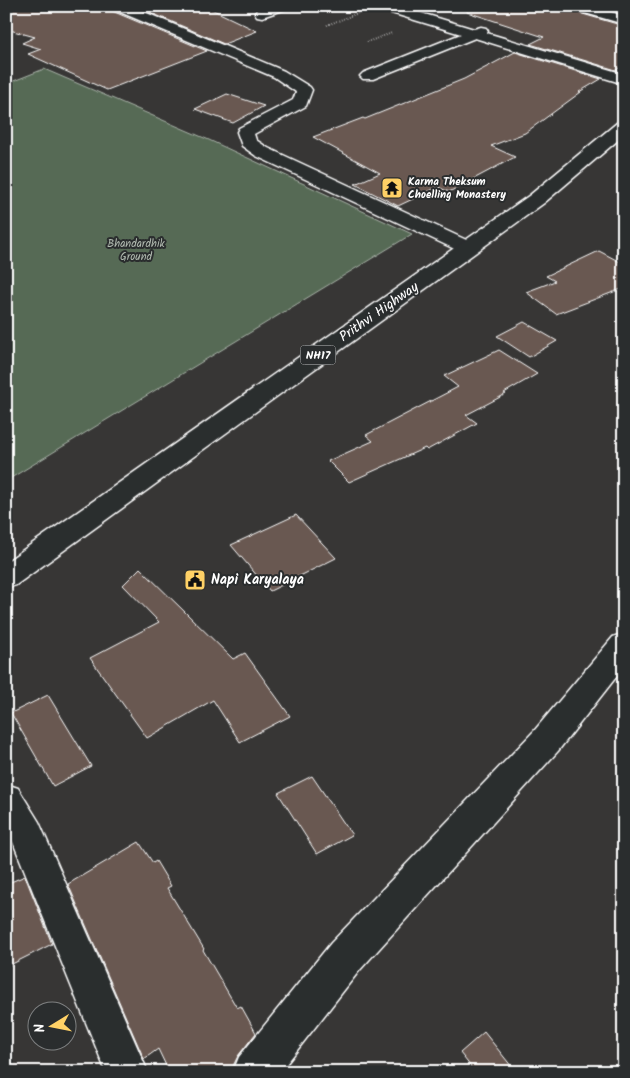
<svg xmlns="http://www.w3.org/2000/svg" width="630" height="1078" font-family="Kalam,sans-serif">
<style>
.green{fill:#566a54;stroke:#aab4aa}
.building{fill:#695851;stroke:#fff}
.lines{fill:none;stroke-linecap:round;stroke-linejoin:round}
.minor-casing{stroke:#fff;stroke-width:3}
.trunk-casing{stroke:#fff;stroke-width:3}
.path{stroke:#fff;stroke-width:2;stroke-dasharray:0.5 2;stroke-linecap:butt}
.minor{fill:#2a2d2e;fill-rule:evenodd}
.trunk{fill:#2a2d2e;fill-rule:evenodd}
.labels{text-anchor:middle;dominant-baseline:central;stroke-width:4;stroke-linejoin:round;paint-order:stroke}
.far-poi-label{font-size:11px;font-weight:bold;fill:#fff;stroke:#2a2d2e;text-anchor:start}
.far-park-label{font-size:11px;fill:#b3bcb2;stroke:#2a2d2e}
.shield{fill:#2a2d2e;stroke:#bfc0c0;stroke-width:1}
.shield-label{font-size:12px;font-weight:bold;fill:#fff}
.street-label{font-size:14px;fill:#fff;stroke:#2a2d2e}
.poi-label{font-size:14px;font-weight:bold;fill:#fff;stroke:#2a2d2e;text-anchor:start}
</style>
<rect width="100%" height="100%" fill="#373635"/>
<filter id="ink" filterUnits="userSpaceOnUse"><feTurbulence type="fractalNoise" baseFrequency=".02" numOctaves="2"/><feDisplacementMap in="SourceGraphic" scale="10" xChannelSelector="R" yChannelSelector="G"/><feConvolveMatrix kernelMatrix="1 2 1 2 8 2 1 2 1" color-interpolation-filters="sRGB"/></filter>
<g filter="url(#ink)">
<!-- green -->
<polygon class="green" points="44,69 209,140 412,234 6,481 6,84"/>
<!-- building -->
<g class="building">
<polygon points="6,6 109,6 112,11 207,51 107,90 28,54 41,49 22,43 35,37 6,29"/>
<polygon points="135,6 205,6 257,31 224,44"/>
<polygon points="468,6 555,6 624,26 624,65 616,70 530,44 544,37 467,12"/>
<polygon points="515,52 601,79 579,92 581,92 525,133 491,146 515,157 449,192 438,187 398,206 355,184 380,173 313,137 363,118 365,119 464,79"/>
<polygon points="227,94 264,106 233,123 195,109"/>
<polygon points="599,251 624,264 624,288 556,314 526,292 555,281 546,276"/>
<polygon points="524,322 557,341 529,357 497,336"/>
<polygon points="499,350 537,374 504,393 506,394 466,415 477,423 427,450 425,448 349,482 328,461 373,441 366,435 458,387 444,376"/>
<polygon points="296,515 336,558 270,591 231,545"/>
<polygon points="140,568 233,659 245,653 290,716 240,742 213,700 147,738 90,658 159,622 123,585"/>
<polygon points="48,695 91,766 53,786 11,713"/>
<polygon points="312,776 352,835 317,854 278,793"/>
<polygon points="139,842 153,863 156,861 171,886 167,888 204,949 203,950 237,1008 241,1006 256,1033 238,1056 232,1068 227,1072 169,1072 158,1049 144,1059 68,884"/>
<polygon points="25,876 52,944 6,967 6,884"/>
<polygon points="484,1032 516,1072 475,1072 460,1053"/>
</g>
<g class="lines">
<!-- minor casing -->
<g class="minor-casing">
<g id="minor">
<polygon points="111,6 130,6 284,71 310,87 312,90 306,106 254,134 256,140 268,148 475,244 478,248 475,252 468,254 461,252 256,156 242,146 237,132 239,128 293,100 296,92 274,77 113,9"/>
<polygon points="268,6 288,6 286,9 262,17 257,16 255,13 257,10"/>
<polygon points="376,6 398,6 474,29 481,27 486,28 488,31 487,33 624,74 624,84 475,38 373,79 363,79 360,76 363,73 461,34 378,9"/>
<polygon points="569,6 592,6 624,16 624,24 571,9"/>
<polygon points="624,633 624,667 558,751 359,971 280,1072 233,1072 239,1057 331,943 534,731 613,637"/>
<polygon points="6,784 18,788 39,822 148,1072 106,1072 13,842 6,831"/>
</g>
</g>
<!-- trunk casing -->
<g class="trunk-casing">
<polygon id="trunk" points="624,121 624,135 544,203 16,585 6,588 6,562 530,195 618,122"/>
</g>
<!-- path -->
<g class="path">
<polyline points="327,25 361,12"/>
<polyline points="367,42 392,33"/>
</g>
<!-- minor -->
<use href="#minor" class="minor"/>
<!-- trunk -->
<use href="#trunk" class="trunk"/>
</g>
</g>
<!-- icons -->
<defs>
<g id="temple-square" transform="scale(1.125)"><rect x="-9" y="-9" width="18" height="18" rx="4" fill="#ffd166" stroke="#2a2d2e"/><path d="M0-6L5-2H3V0L6.5 2.5H4V6H1.5V3h-3V6H-4V2.5H-6.5L-3 0V-2H-5Z" fill="#111"/></g>
<g id="civic-square" transform="scale(1.125)"><rect x="-9" y="-9" width="18" height="18" rx="4" fill="#ffd166" stroke="#2a2d2e"/><path d="M-.6-6.5H3V-4.5H.6V-3L4-1V1h2V6H-6V1h2V-1L-.6-3ZM-1.2 2.5V6h2.4V2.5Z" fill="#111"/></g>
</defs>
<g fill-rule="evenodd">
<use href="#temple-square" x="392" y="188"/>
<use href="#civic-square" x="195" y="580"/>
</g>
<g class="labels">
<!-- far-poi labels -->
<g class="far-poi-label">
<text x="408" y="182">Karma Theksum<tspan x="408" dy="13">Choelling Monastery</tspan></text>
</g>
<!-- far-park labels -->
<g class="far-park-label">
<text x="136" y="244">Bhandardhik<tspan x="136" dy="13">Ground</tspan></text>
</g>
<!-- shield labels -->
<rect class="shield" x="300.5" y="345.5" width="35" height="19" rx="4"/>
<g class="shield-label">
<text x="318" y="355">NH17</text>
</g>
<!-- street labels -->
<g class="street-label">
<text transform="translate(379 312) rotate(-35)">Prithvi Highway</text>
</g>
<!-- poi labels -->
<g class="poi-label">
<text x="211" y="580">Napi Karyalaya</text>
</g>
</g>
<!-- margin -->
<rect width="630" height="1078" fill="none" stroke="#2a2d2e" stroke-width="25"/>
<rect x="12" y="12" width="605" height="1053" fill="none" stroke="#fff" stroke-width="2" filter="url(#ink)"/>
<!-- north arrow -->
<g transform="translate(52 1026) rotate(260)"><circle r="24" fill="#2a2d2e" stroke="#7f8182"/>
<path d="M0-4L9 19L0 12L-9 19Z" fill="#ffd166"/>
<text y="-8" font-size="14" font-weight="bold" text-anchor="middle" fill="#ffffff">N</text>
</g>
</svg>
